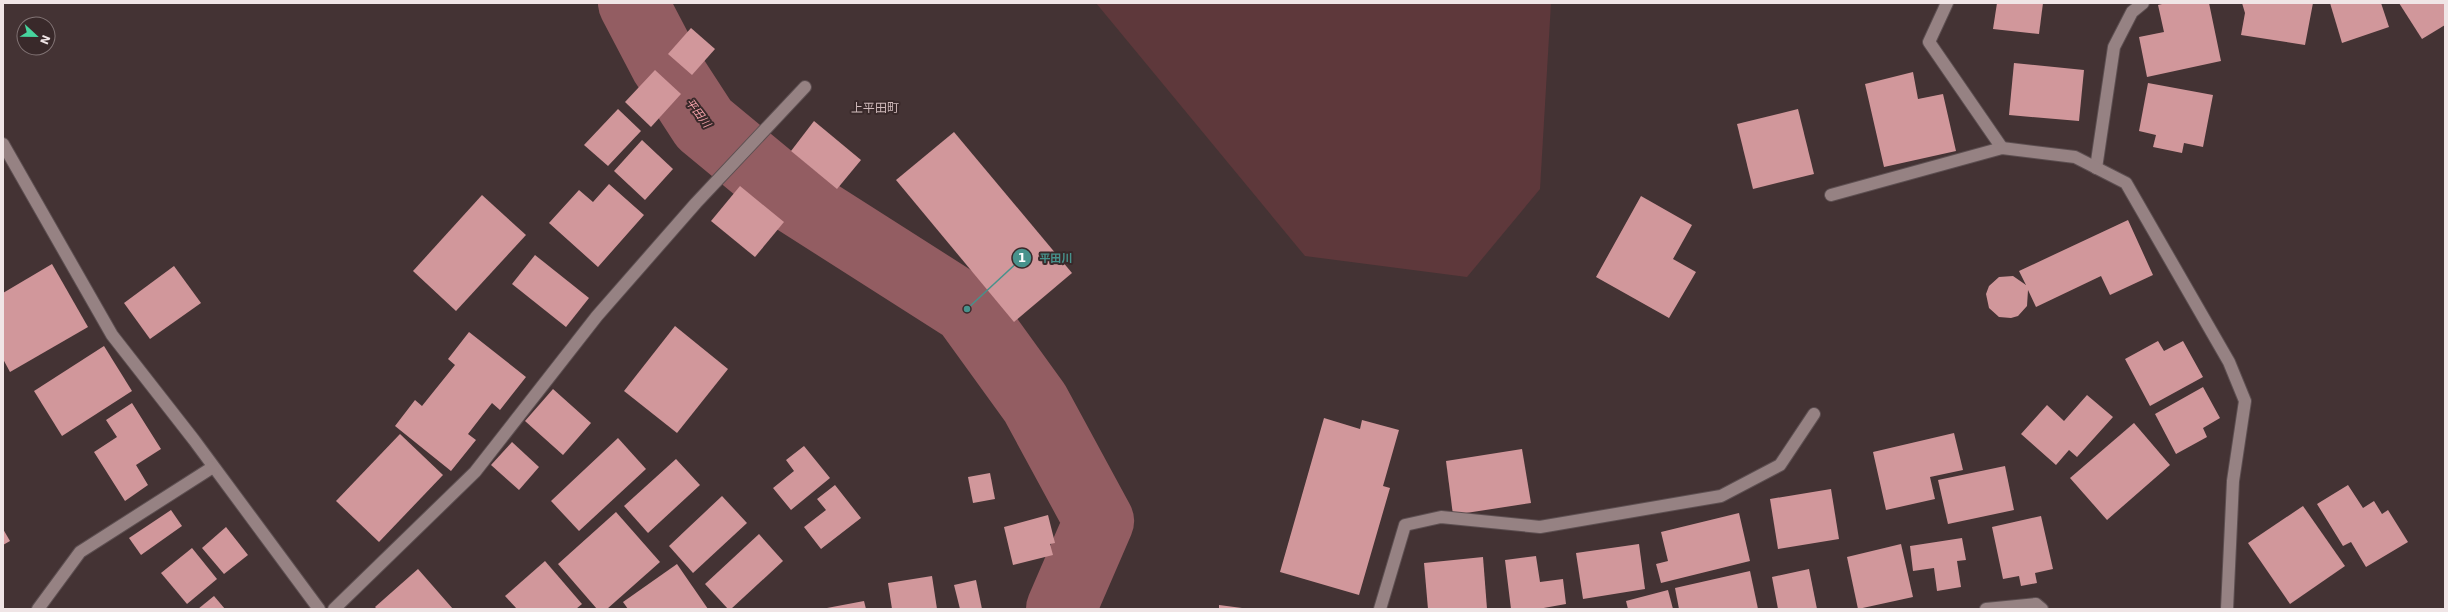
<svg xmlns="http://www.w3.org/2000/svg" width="2448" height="612" font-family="'DejaVu Sans','Noto Sans JP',sans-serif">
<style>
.green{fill:#5e383b}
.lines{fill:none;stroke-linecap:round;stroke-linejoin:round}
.river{stroke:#935d62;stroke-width:70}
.building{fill:#d1979b}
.minor-casing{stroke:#5d4f51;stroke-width:14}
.minor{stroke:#968283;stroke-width:12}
.labels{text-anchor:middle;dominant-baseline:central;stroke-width:4;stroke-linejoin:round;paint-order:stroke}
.water-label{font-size:11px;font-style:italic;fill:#faa5ad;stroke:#39292a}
.quarter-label{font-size:12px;fill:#cfb9ba;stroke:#39292a}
.leader{fill:none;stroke:#47928c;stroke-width:1.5}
.callout-dot{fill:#47928c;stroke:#39292a;stroke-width:1.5}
.mark-label{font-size:12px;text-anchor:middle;font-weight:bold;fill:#fff}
.callout-label{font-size:11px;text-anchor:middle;font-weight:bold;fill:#47928c;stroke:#39292a;stroke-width:4;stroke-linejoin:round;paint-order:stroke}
</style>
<rect width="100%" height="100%" fill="#443334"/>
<!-- green -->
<polygon class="green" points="1096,3 1551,3 1540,189 1467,277 1305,256"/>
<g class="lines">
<!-- river -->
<polyline class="river" points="633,3 665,64 704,124 796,200 967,309 1035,403 1099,521 1061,609"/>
</g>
<!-- building -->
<g class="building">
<polygon points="1997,3 2043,3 2039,34 1993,29"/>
<polygon points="2166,3 2209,3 2221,61 2147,77 2139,37 2164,32 2158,5"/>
<polygon points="2242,3 2313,3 2305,45 2241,35 2245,13"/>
<polygon points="2330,3 2381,3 2389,27 2342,43"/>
<polygon points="2399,3 2445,3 2445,25 2422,39"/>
<polygon points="691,28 715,49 692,75 668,54"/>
<polygon points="2014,63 2084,70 2079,121 2009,115"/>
<polygon points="655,70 681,94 651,127 625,102"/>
<polygon points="1913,72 1918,99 1943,94 1956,151 1884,167 1865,84"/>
<polygon points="2148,83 2213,95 2203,147 2184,143 2182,153 2153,147 2156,135 2139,131"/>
<polygon points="618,109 641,131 608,166 584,145"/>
<polygon points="1798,109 1814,174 1753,189 1737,124"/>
<polygon points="814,121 861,160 837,189 791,151"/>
<polygon points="954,132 1072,273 1014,322 896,180"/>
<polygon points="642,140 673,169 645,200 614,171"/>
<polygon points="609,184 644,215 598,267 549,223 579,190 593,202"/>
<polygon points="740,186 784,222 755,257 711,221"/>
<polygon points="482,195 526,235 456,311 413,271"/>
<polygon points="1641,196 1692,225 1673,259 1696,272 1669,318 1596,277"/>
<polygon points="2128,220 2153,275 2110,295 2101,276 2036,307 2028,290 2027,306 2018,316 2011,318 1999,317 1989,308 1986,294 1989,286 1999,277 2013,276 2026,285 2019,271"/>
<polygon points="535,255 589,298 566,327 512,284"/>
<polygon points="52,264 88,327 10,372 3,359 3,293"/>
<polygon points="174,266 201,303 150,339 124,303"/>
<polygon points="675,326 728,369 677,433 624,391"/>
<polygon points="469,332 526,377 500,410 492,403 468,434 476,440 451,471 395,426 415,400 422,406 455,365 448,359"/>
<polygon points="2158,341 2164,351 2183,341 2203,377 2150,406 2125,359"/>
<polygon points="104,346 132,391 62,436 34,391"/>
<polygon points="2203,387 2220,418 2203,428 2207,437 2176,454 2155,414"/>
<polygon points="553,389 591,423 563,455 525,421"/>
<polygon points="2087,395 2113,417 2077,457 2069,450 2056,465 2021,434 2047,405 2064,421"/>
<polygon points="132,403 161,449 136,465 148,485 125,501 94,452 117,437 106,420"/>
<polygon points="1324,418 1360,429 1362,420 1399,430 1383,486 1390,488 1359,595 1280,572"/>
<polygon points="2134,423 2170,465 2107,520 2070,478"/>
<polygon points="1954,433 1963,470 1930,477 1935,499 1886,510 1873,452"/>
<polygon points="400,434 443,475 379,542 336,501"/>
<polygon points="618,438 646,469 579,531 551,501"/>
<polygon points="512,442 539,467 519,490 491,465"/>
<polygon points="804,446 830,478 791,510 773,488 794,471 786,460"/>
<polygon points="1522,449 1531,503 1453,515 1446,461"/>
<polygon points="676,459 700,485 648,533 624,506"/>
<polygon points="2005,466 2014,510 1948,524 1938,480"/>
<polygon points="990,473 995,499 973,503 968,477"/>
<polygon points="835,485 861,518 821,549 804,527 826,510 817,499"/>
<polygon points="2348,485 2363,508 2374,501 2382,514 2388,510 2408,542 2366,567 2351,542 2343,546 2317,504"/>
<polygon points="1831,489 1839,539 1778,549 1770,499"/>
<polygon points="722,496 747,523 693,573 669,546"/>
<polygon points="2303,506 2345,566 2290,604 2248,543"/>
<polygon points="171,510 182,526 141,555 129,538"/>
<polygon points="616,512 660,562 607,609 597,609 558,564"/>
<polygon points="1739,513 1750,561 1661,583 1656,564 1668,561 1661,532"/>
<polygon points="1048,515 1055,543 1050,544 1053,555 1013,565 1004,527"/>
<polygon points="2041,516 2053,569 2035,573 2037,583 2021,586 2019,576 2003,579 1992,527"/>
<polygon points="226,527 248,555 224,574 202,548"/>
<polygon points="3,529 10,541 3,545"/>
<polygon points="759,534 783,561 731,609 728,609 705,584"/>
<polygon points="1962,538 1966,560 1957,561 1961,587 1937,591 1934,568 1913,571 1910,546"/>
<polygon points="1639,544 1645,589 1583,599 1576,553"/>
<polygon points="1901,544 1913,597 1858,609 1847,557"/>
<polygon points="192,548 217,579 187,604 161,573"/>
<polygon points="1536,556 1540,582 1563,579 1566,604 1538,609 1511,609 1505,560"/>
<polygon points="1483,557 1487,609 1428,609 1424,563"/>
<polygon points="545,561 582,604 576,609 517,609 505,596"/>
<polygon points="677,564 708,609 628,609 623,602"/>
<polygon points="418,569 453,609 377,609 375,607"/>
<polygon points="1809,569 1817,609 1778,609 1772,577"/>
<polygon points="1750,571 1758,609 1679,609 1675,588"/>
<polygon points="932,576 937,609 892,609 888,583"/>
<polygon points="976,580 982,609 960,609 954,585"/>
<polygon points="1668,590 1673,609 1628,609 1626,601"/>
<polygon points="214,596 225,609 198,609"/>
<polygon points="864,601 866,609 828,609 827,608"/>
<polygon points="1219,605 1242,608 1242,609 1219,609"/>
</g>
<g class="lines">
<!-- minor casing -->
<g class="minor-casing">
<g id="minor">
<polyline points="1947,3 1929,42 2002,148"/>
<polyline points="3,144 112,335 194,440 319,609"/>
<polyline points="2096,168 2114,47 2132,12 2143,3"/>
<polyline points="1831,195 2002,148 2075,157 2126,183 2229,362 2245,401 2233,481 2227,609"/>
<polyline points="38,609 80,552 213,467"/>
<polyline points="334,609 475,472 597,316 696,203 805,87"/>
<polyline points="1380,609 1405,525 1441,517 1540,527 1721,496 1780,465 1814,414"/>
<polyline points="1986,609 2036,604 2042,609"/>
</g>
</g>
<!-- minor -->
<use href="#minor" class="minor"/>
</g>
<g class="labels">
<!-- water labels -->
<g class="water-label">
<text transform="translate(698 113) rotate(53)">平田川</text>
</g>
<!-- quarter labels -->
<g class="quarter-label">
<text x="875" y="108">上平田町</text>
</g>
</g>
<!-- callouts -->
<path class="leader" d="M967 309L1022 258"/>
<g class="callout-dot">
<circle cx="967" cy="309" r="4"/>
<circle cx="1022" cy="258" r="10"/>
</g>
<g class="mark-label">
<text x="1022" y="262">1</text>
</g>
<g class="callout-label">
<text x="1056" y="262">平田川</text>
</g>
<!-- border -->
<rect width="2448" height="612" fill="none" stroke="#f0e5e6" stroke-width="8"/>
<!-- north arrow -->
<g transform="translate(36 36) rotate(112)"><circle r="19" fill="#39292a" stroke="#827475"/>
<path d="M0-3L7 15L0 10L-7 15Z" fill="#47d49d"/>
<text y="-6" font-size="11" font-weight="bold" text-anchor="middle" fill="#f0e5e6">N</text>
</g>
</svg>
